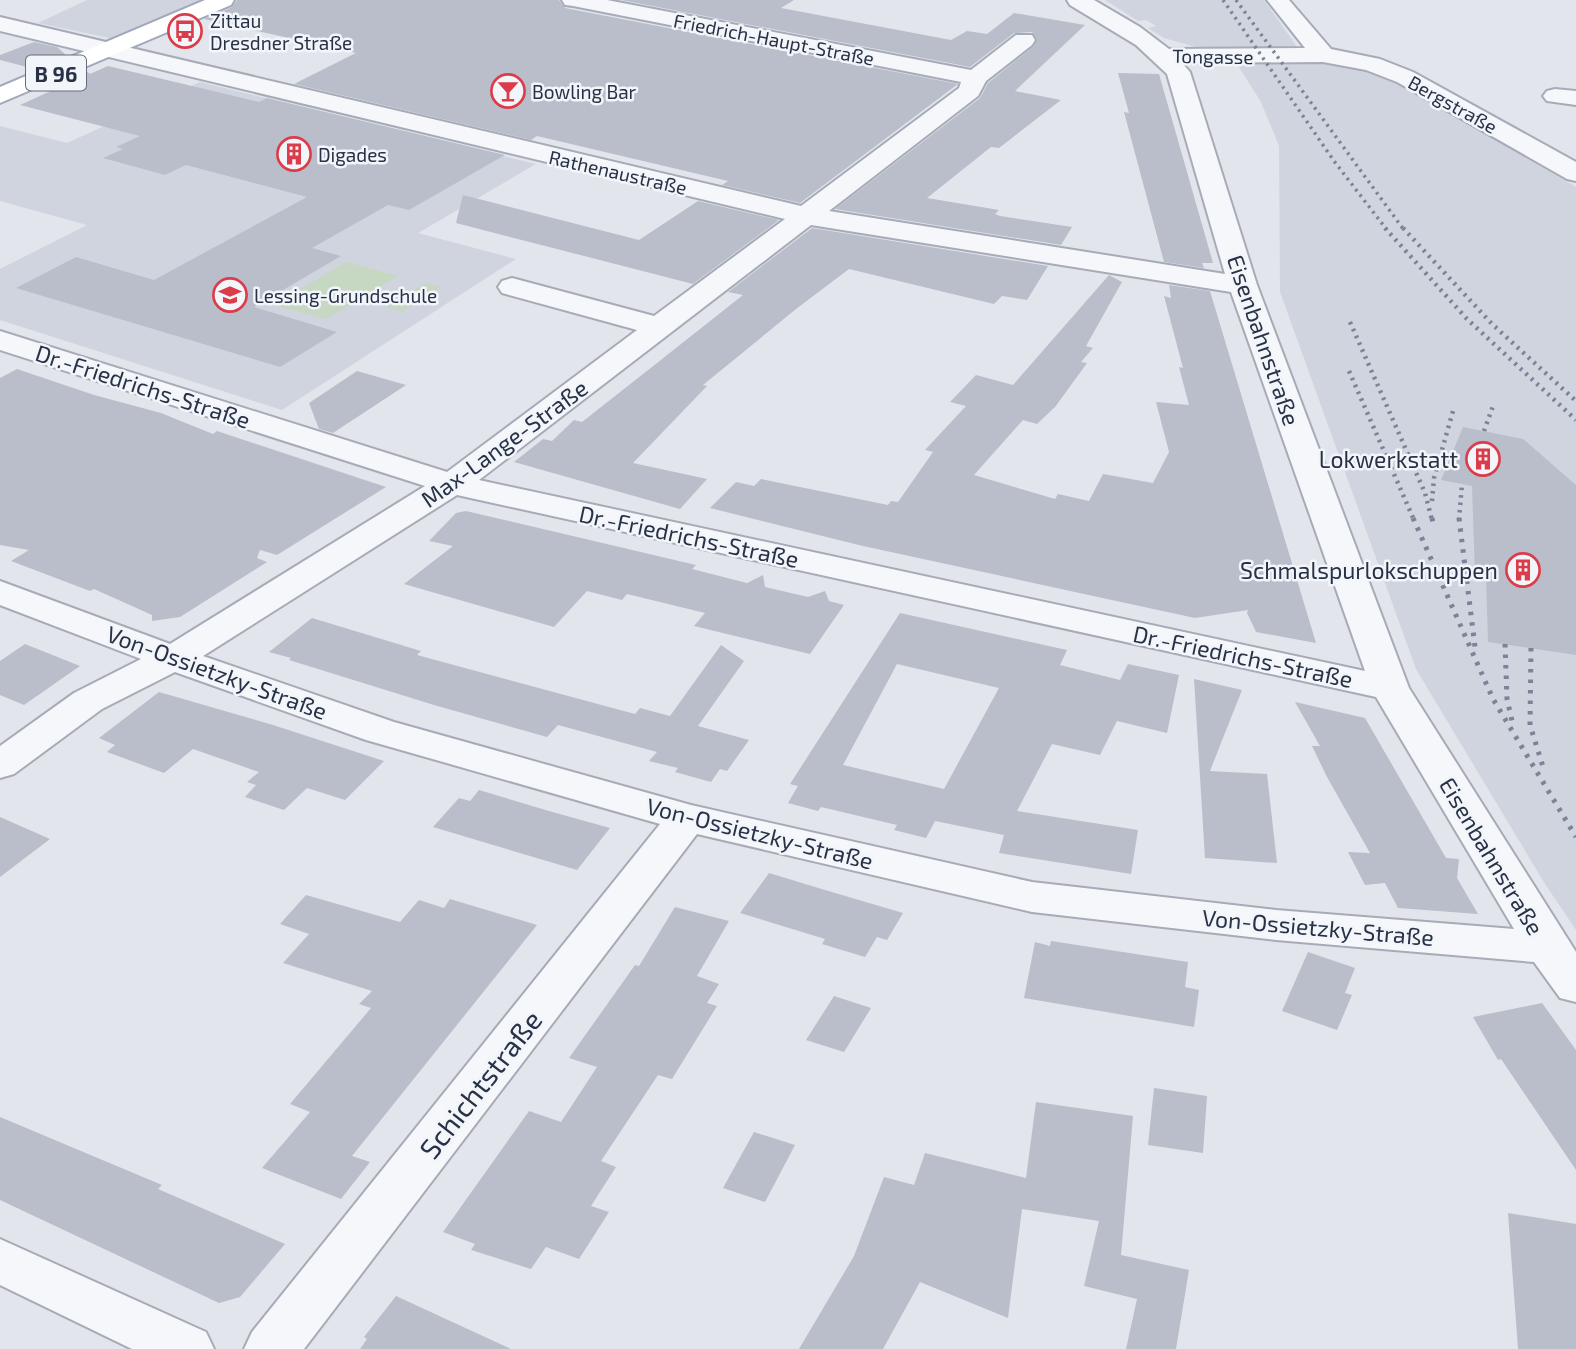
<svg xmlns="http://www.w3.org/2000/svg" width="1576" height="1349" font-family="'Exo 2',sans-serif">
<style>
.built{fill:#d0d4de}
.green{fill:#c6d7c2}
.building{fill:#b9beca;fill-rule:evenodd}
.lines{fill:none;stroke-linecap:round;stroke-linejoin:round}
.minor-casing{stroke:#a6abb7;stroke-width:4}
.major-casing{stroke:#a0a8b9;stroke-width:4}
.minor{fill:#f5f7fa;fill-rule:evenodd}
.major{fill:#fff;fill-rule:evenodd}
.rail-far2{stroke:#7a8397;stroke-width:3.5;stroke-dasharray:2.5 4.5;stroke-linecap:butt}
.rail-far1{stroke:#7a8397;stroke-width:4.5;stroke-dasharray:2.5 5;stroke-linecap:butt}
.rail{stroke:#7a8397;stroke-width:5;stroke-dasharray:3.5 7;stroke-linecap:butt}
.labels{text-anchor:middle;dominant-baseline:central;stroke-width:5;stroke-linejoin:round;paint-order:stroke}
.far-poi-label{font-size:19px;fill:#283146;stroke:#f2f5f9;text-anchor:start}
.far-street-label{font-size:19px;fill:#283146;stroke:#f2f5f9}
.shield{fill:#f2f5f9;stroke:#656c7c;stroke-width:2}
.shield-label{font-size:21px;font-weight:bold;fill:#283146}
.street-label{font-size:23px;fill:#283146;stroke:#f2f5f9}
.poi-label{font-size:23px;fill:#283146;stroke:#f2f5f9;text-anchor:end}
.near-street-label{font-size:28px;fill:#283146;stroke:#f2f5f9}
</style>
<rect width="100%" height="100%" fill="#e2e5ec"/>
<!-- built -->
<g class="built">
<polygon points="87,0 202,0 114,39 38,23"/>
<polygon points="1105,0 1264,0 1300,51 1196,47 1164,38 1148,28 1156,26 1146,20 1138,21"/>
<polygon points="1307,60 1356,65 1390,79 1576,187 1576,930 1545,884 1416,669 1280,292 1279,146 1261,102 1235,61"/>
<polygon points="200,82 536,164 418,233 516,259 282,410 0,320 0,269 87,225 0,201 0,126 67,143"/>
</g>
<!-- green -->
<g class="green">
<polygon points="346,262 398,276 326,319 274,305"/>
<polygon points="425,283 441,287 402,312 386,307"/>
</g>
<!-- building -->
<g class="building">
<polygon points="237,0 559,0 565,8 958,84 800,203 722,185 728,181 537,136 531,140 294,84 356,53 204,19 232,7"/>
<polygon points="621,0 794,0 781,8 951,40 967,31 987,34 1014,13 1085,25 1015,91 1061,100 999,148 991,147 927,198 999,210 995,214 1000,216 1072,227 1061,245 835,209 980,98 988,83 1034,46 1037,39 1032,32 1014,33 970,67"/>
<polygon points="34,42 57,47 67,56 35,69 0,60 0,55"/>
<polygon points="108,66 259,102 267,98 505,155 409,210 388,205 312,248 341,256 254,307 337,332 280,367 16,288 76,257 154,280 307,197 186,165 165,175 103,158 123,149 116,147 140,136 20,105 75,80 67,78 85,70 90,74"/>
<polygon points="1118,73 1159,74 1213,263 1202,263 1204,268 1164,262 1124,112 1129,113"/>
<polygon points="463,195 639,240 698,201 779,220 693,284 456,223"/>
<polygon points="812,228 1048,266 1027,300 1002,296 994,304 849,269 796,309 703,385 707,386 633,463 707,479 680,509 514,462 543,439 552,441 574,420 582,422 657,363 743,295 728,292"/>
<polygon points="1109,275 1122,282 1086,346 1093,348 1081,362 1087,363 1055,407 1037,424 1023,420 974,475 1055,499 1058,494 1089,501 1103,474 1153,483 1169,452 1156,402 1189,405 1179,367 1183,368 1164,296 1171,298 1169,285 1210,291 1316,643 1256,632 1247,613 1248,610 1195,618 863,546 710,508 736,482 754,486 761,479 888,505 891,501 898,502 933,452 925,450 966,406 950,402 976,375 1013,385"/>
<polygon points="17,369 94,395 161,413 213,434 217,431 386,487 277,555 260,550 257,558 267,562 180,617 152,621 152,615 94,589 90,591 11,561 29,550 0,545 0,378"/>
<polygon points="357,371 406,385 333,433 319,429 309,403"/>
<polygon points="1463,427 1523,439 1576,485 1576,655 1488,642 1486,577 1475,575 1472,486 1441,480"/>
<polygon points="466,511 696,565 692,569 747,583 763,575 765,587 808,597 825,591 829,601 844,605 810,654 694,626 705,613 627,594 622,600 587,591 554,627 404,584 453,546 429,541 456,513"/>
<path d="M900 613 1067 650 1060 665 1120 680 1128 664 1179 675 1167 733 1117 721 1100 755 1052 744 1017 811 1138 830 1131 874 999 853 1004 835 935 821 926 838 894 830 897 825 821 807 818 811 788 803 798 786 790 784ZM897 664 999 688 944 789 843 765Z"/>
<polygon points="312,618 421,651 417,655 635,714 640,708 670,716 721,645 744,661 698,726 749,740 727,771 720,769 711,782 675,772 678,768 649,761 657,752 558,725 547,737 434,705 289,660 291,658 269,652"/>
<polygon points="25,644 80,666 24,705 0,695 0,661"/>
<polygon points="1194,679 1242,690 1210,771 1267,774 1277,863 1205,858"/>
<polygon points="159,692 273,725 384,761 345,800 307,788 284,810 245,797 256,785 247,782 259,772 193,749 164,773 107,752 115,745 99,738"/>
<polygon points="1295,702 1365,718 1446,858 1459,859 1457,878 1478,914 1398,908 1385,883 1365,885 1348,852 1370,853 1327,777 1312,746 1320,746"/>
<polygon points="479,790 549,811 610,828 577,870 433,827 459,798 470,801"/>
<polygon points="0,817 50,839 0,877"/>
<polygon points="769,873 825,890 903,913 887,940 877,937 865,957 822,944 825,939 740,913"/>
<polygon points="306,895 400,922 419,900 444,908 450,899 537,925 352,1156 370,1162 341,1199 262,1168 310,1112 290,1104 371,1008 359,1004 372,991 283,963 309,934 280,924"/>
<polygon points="675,907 729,921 697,976 719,984 707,1003 717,1006 672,1079 658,1075 601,1161 616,1167 591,1206 609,1212 579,1259 546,1247 531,1269 471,1250 475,1244 443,1232 529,1111 561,1122 597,1067 569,1058 635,965 639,966"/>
<polygon points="1051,941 1188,962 1185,987 1199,990 1194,1027 1024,998 1035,942 1050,946"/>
<polygon points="1308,952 1355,968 1345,993 1352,995 1337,1030 1282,1011"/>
<polygon points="834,996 871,1008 844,1052 806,1040"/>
<polygon points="1542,1003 1576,1050 1576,1170 1501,1059 1498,1060 1473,1017"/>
<polygon points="1154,1088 1207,1096 1203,1153 1148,1145"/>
<polygon points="1036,1102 1133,1116 1121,1255 1189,1270 1176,1349 1126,1349 1137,1299 1084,1286 1099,1221 1022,1209 1008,1318 920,1282 883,1349 799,1349 854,1256 884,1177 914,1185 925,1153 1026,1178"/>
<polygon points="0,1117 162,1185 158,1189 285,1244 240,1297 219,1303 0,1200"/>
<polygon points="754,1132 795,1145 765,1202 723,1188"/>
<polygon points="1508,1213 1576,1224 1576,1349 1518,1349"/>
<polygon points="396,1296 511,1349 360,1349 367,1339 364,1337"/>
</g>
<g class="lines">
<!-- minor casing -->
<g class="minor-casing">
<g id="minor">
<path d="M562 0H607L971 70 1016 35H1032L1035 40 1032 45 986 81 978 96 829 211 1225 274 1167 74 1136 45 1070 5 1067 0H1094L1140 27 1169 49 1305 48 1267 0H1289L1331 49 1380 59 1413 72 1576 162V181L1567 179 1397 82 1366 70 1323 62 1182 63 1190 72 1257 285 1409 688 1576 952V1002L1560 998 1534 962 1276 940 1032 912 697 834 304 1349H244L252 1332 660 824 366 740 175 672 102 709 14 774 0 778V746L74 693 141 659 0 605V581L170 644 425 486 0 350V331L447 472 637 330 502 293 498 287 502 281 512 278 654 316 785 219 0 31V17L801 206 959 88 961 82 573 6 565 5ZM811 225 1231 292 1365 671 479 480ZM457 495 1376 697 1514 929 1276 910 1032 882 691 805 394 722 203 656Z"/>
<polygon points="1555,89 1576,91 1576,105 1547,101 1543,96 1547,91"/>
<polygon points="0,1239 206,1332 214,1349 132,1349 0,1285"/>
</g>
</g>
<!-- major casing -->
<g class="major-casing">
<polygon id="major" points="205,0 234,0 231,5 0,103 0,87"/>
</g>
<!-- minor -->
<use href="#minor" class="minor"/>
<!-- major -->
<use href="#major" class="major"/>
<!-- rail-far2 -->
<g class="rail-far2">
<polyline points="1223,0 1334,161 1387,230"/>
<polyline points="1236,0 1404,230"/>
</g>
<!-- rail-far1 -->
<g class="rail-far1">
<polyline points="1385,228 1467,319 1576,420"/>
<polyline points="1403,228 1492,324 1576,401"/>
<polyline points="1350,322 1425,493 1432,520"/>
<polyline points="1349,371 1414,520"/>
<polyline points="1484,431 1493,406"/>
<polyline points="1432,501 1434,478 1453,411"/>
<polyline points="1459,520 1462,484"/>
</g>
<!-- rail -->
<g class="rail">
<polyline points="1413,518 1493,699 1576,837"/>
<polyline points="1432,518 1434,527"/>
<polyline points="1459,518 1475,647"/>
<polyline points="1505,644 1507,699 1513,725"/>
<polyline points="1531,648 1530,725 1544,770"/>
</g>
</g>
<!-- icons -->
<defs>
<g id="bus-ring" transform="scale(1.75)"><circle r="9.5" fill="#f2f5f9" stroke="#dc3c4a" stroke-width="1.5"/><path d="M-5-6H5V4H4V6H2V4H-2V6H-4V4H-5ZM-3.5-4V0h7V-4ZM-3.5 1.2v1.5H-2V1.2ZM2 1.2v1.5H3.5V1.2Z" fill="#dc3c4a"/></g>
<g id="bar-ring" transform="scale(1.75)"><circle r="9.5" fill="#f2f5f9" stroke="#dc3c4a" stroke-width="1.5"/><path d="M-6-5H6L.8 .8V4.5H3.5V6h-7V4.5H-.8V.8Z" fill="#dc3c4a"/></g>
<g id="building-ring" transform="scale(1.75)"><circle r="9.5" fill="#f2f5f9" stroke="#dc3c4a" stroke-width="1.5"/><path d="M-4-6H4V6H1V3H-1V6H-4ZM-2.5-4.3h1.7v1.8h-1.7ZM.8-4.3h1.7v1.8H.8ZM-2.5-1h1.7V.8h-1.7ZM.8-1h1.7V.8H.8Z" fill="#dc3c4a"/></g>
<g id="school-ring" transform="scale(1.75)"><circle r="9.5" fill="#f2f5f9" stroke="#dc3c4a" stroke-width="1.5"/><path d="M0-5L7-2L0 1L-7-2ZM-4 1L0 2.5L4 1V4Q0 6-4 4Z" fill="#dc3c4a"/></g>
</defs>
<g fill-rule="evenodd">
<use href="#bus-ring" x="185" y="31"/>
<use href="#bar-ring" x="508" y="91"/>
<use href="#building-ring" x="294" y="154"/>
<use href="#school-ring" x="230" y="295"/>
<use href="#building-ring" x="1483" y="459"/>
<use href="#building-ring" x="1523" y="570"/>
</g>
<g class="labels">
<!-- far-poi labels -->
<g class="far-poi-label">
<text x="210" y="20">Zittau<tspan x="210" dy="22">Dresdner Straße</tspan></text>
<text x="532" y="91">Bowling Bar</text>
<text x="318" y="154">Digades</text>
<text x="254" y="295">Lessing-Grundschule</text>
</g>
<!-- far-street labels -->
<g class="far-street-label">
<text transform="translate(774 39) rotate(11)">Friedrich-Haupt-Straße</text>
<text transform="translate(1213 56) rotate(1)">Tongasse</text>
<text transform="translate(1453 104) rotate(29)">Bergstraße</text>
<text transform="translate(618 172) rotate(13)">Rathenaustraße</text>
</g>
<!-- shield labels -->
<rect class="shield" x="26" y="55.5" width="60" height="35" rx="5"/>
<g class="shield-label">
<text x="56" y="73">B 96</text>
</g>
<!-- street labels -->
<g class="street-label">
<text transform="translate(1264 340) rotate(71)">Eisenbahnstraße</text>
<text transform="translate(143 386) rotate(18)">Dr.-Friedrichs-Straße</text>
<text transform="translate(504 443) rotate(-36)">Max-Lange-Straße</text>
<text transform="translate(689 536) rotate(12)">Dr.-Friedrichs-Straße</text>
<text transform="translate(1243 656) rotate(12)">Dr.-Friedrichs-Straße</text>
<text transform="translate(217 672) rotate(20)">Von-Ossietzky-Straße</text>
<text transform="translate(760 833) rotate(14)">Von-Ossietzky-Straße</text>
<text transform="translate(1492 856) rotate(59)">Eisenbahnstraße</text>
<text transform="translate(1318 927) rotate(5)">Von-Ossietzky-Straße</text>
</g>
<!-- poi labels -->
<g class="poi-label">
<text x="1458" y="459">Lokwerkstatt</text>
<text x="1498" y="570">Schmalspurlokschuppen</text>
</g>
<!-- near-street labels -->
<g class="near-street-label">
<text transform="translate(480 1084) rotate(-52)">Schichtstraße</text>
</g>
</g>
</svg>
